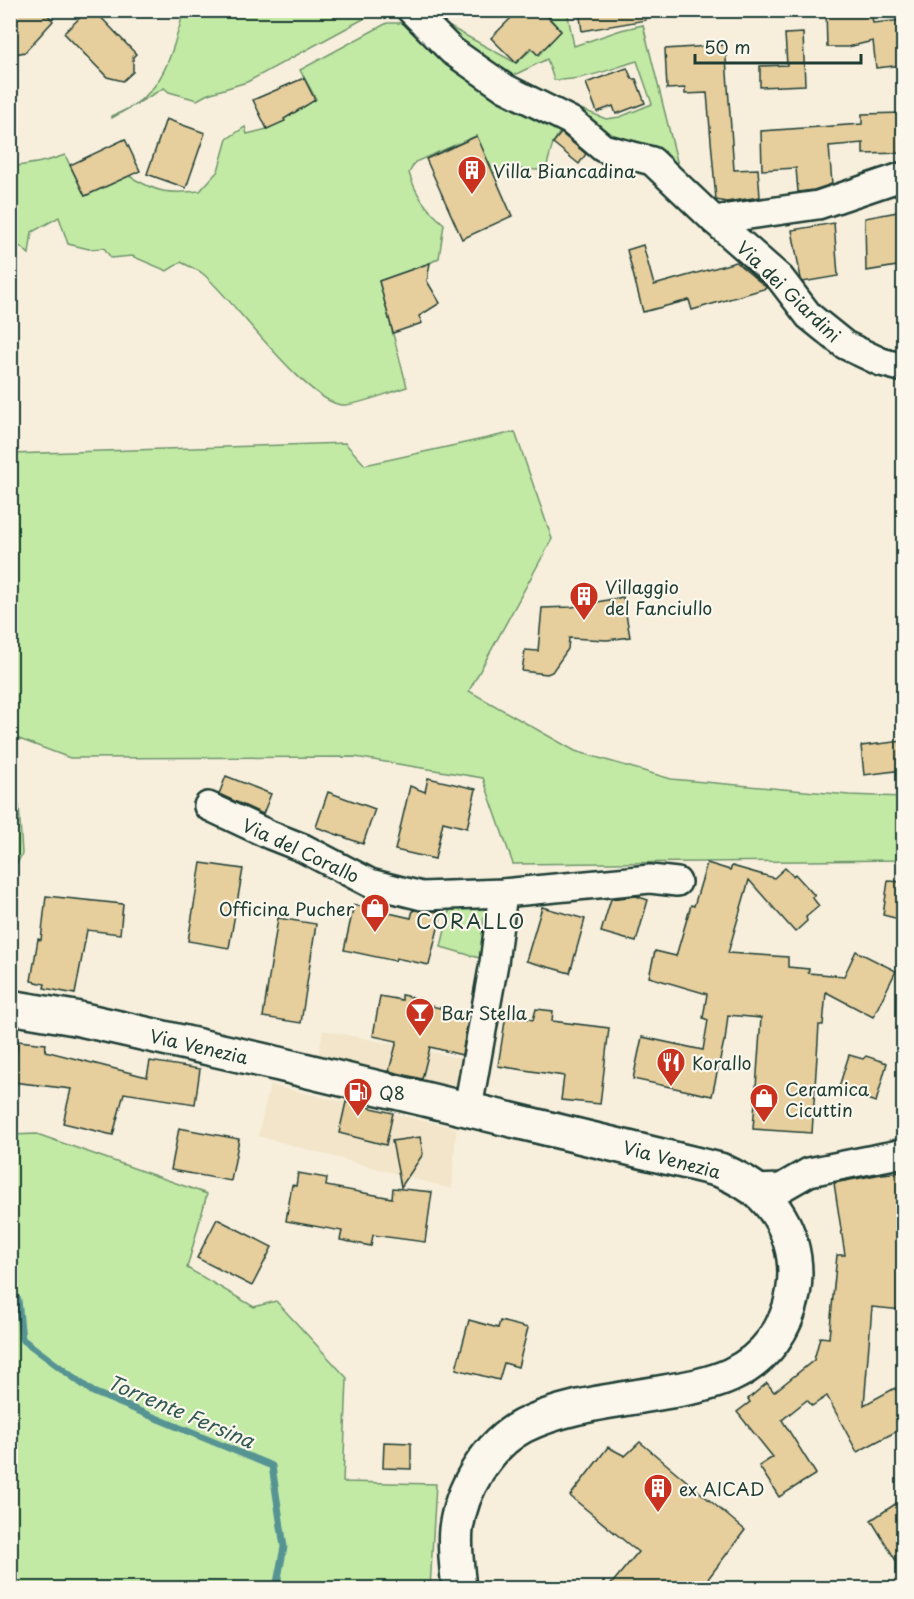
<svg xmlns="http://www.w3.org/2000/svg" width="914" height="1599" font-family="'Playpen Sans',sans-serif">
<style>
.built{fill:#f2e5c9}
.green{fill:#c2eaa5;stroke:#70946c;stroke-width:1.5}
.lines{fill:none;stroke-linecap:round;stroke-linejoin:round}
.stream{stroke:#579393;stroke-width:7}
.building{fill:#e6ce9d;stroke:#1f3d34;stroke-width:1.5}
.street-casing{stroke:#1f3d34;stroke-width:32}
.secondary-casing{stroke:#1f3d34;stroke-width:38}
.street{stroke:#fbf7ec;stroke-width:27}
.secondary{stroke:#fbf7ec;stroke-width:33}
.labels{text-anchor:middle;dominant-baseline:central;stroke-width:4.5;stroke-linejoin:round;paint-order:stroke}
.poi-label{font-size:18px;fill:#1f3d34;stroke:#fbf7ec;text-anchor:start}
.street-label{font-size:18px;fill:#1f3d34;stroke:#fbf7ec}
.neighbourhood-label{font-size:20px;letter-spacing:1.5px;fill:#1f3d34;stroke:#fbf7ec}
.water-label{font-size:20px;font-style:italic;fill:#325a54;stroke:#fbf7ec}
</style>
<rect width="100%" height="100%" fill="#f7efdc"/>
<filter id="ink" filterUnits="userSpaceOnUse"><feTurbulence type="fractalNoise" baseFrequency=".0167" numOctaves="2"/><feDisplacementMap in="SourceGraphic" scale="12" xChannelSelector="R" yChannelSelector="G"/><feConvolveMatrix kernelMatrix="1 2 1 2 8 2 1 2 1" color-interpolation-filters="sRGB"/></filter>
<g filter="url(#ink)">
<!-- built -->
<g class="built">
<polygon points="323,1030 469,1060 463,1098 317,1064"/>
<polygon points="270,1085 456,1128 452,1189 258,1136"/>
<polygon points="903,1576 903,1588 876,1588"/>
</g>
<!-- green -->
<g class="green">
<path d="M183 11V10L378 11 247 82 208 94 197 100 169 92 164 88 112 118V116C151 101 165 77 176 38 179 29 182 20 183 11Z"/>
<path d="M544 11H567L574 46 621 30 643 25 680 173 603 140 554 107 561 101 606 119 620 117 652 104 637 61C610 69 583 81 554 80L547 59 506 79 435 22H441L516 63 532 49 538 55 561 31Z"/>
<path d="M387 23H408L563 127 553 143 547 165 539 170 515 169 493 173 476 136 415 162 409 173C416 195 426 209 444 224L439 258 430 263 379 281 407 387C391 392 360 404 345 405 310 408 231 296 202 273 196 269 188 266 181 262L167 271 132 256 111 258 104 248 89 249 68 244 59 217 32 232 29 254 11 239 10 167C30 164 47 162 65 155L85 196 129 176C158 193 167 194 200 191L218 171 227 139 245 127 247 134 267 129 316 99 300 70Z"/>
<polygon points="515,432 552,539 469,691 575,751 671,779 849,795 903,797 903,860 513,864 483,778 355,757 70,758 11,736 11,454 345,443 365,465"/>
<polygon points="11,800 19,805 22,854 15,867 11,868"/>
<polygon points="452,899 492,901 483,959 441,947"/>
<polygon points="37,1134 207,1194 187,1268 254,1307 276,1301 347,1378 343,1482 436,1484 430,1588 11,1588 10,1488 16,1462 10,1454 11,1135"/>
</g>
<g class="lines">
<!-- stream -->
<polyline class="stream" points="10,1289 18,1300 22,1339 93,1392 272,1466 284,1547 276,1588"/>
</g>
<!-- building -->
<g class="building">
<polygon points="10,10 44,10 53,21 25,52 10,55"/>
<polygon points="88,10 94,10 136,54 133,57 133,72 123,81 107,77 64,33"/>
<polygon points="519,10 541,10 561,31 538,55 531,48 516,63 491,38"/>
<polygon points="579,10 645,10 646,20 582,31"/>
<polygon points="826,10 871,10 873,23 903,20 903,65 876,68 873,41 848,47 827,47"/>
<polygon points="803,33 805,85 760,87 760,66 787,65 785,34"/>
<polygon points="725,45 734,170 758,169 760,197 726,202 716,200 707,93 685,94 685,88 667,89 665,49"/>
<polygon points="627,68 632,79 636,79 645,103 616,114 613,106 597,112 586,83"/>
<polygon points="304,78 315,100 284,119 285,121 267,129 253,100"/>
<polygon points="903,113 903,153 863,154 863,143 829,146 832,184 814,190 798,192 796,168 762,170 761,131 862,124 862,114"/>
<polygon points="166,119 205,133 186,188 147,174"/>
<polygon points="561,133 586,154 579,164 553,143"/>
<polygon points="477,136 512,216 462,239 426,159"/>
<polygon points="125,139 140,171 85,196 70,165"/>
<polygon points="903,211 903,265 866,271 865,218"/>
<polygon points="834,223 838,276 803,282 801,279 792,230"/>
<polygon points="643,245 654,285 736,262 767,288 692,310 689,300 643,312 627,250"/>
<polygon points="430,263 427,281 440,303 419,316 422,323 393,333 379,281"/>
<polygon points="623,597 630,637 607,640 569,638 568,649 552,672 547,674 522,671 525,650 538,651 542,608 572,607"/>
<polygon points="903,741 903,770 864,775 861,746"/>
<polygon points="226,776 271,794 263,814 219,794"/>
<polygon points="428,778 476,789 467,828 443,822 435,859 395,850 410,786 425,792"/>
<polygon points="328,792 375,809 363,844 316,827"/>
<polygon points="201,863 243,869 229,948 188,941"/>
<polygon points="707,863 730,870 732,866 774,878 785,868 793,876 795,874 815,896 812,897 819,906 806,917 807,921 795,932 749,880 728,953 788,957 788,967 809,969 808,973 844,976 856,951 896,971 873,1017 826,992 823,1025 819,1025 812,1133 753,1129 761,1018 728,1015 725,1041 724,1041 712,1096 633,1079 642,1037 703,1050 708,1020 703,1018 707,994 649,977 655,951 676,956 691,905 694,906"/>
<polygon points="888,881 903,882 903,920 883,915"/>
<polygon points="46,896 123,904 120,934 87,930 75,994 44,988 45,984 31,981 38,939 41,940"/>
<polygon points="636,896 648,900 636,942 601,932 611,899"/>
<polygon points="354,905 411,918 413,910 442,912 429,965 396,958 395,961 344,950"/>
<polygon points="542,907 585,919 570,973 526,961"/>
<polygon points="278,918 316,924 301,1023 263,1017"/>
<polygon points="402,995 420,999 419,1003 469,1015 462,1055 430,1047 422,1079 389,1071 397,1041 373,1036 380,996 402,1000"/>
<polygon points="536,1009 553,1011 552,1021 609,1028 600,1104 561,1100 564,1076 498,1066 506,1015 533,1020"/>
<polygon points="18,1041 46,1044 45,1051 147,1077 150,1061 200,1069 195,1104 124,1093 113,1135 63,1123 71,1089 13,1082"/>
<polygon points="849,1055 863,1059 866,1056 887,1063 876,1102 838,1090"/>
<polygon points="346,1102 393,1113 386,1145 339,1133"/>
<polygon points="179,1128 239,1139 231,1181 171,1170"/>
<polygon points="420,1137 423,1154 401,1187 392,1141"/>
<polygon points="903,1172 903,1310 872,1307 864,1405 895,1388 903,1403 903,1428 857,1452 827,1396 812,1406 807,1400 782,1420 816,1474 779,1497 759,1466 773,1457 737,1412 750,1402 748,1399 767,1383 774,1392 814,1360 820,1337 829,1338 837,1255 845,1255 834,1183 882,1174"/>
<polygon points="298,1173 327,1178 326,1186 392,1198 393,1188 432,1192 425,1242 373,1235 371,1246 340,1240 342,1231 286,1221 292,1185 296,1186"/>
<polygon points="217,1219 272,1247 252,1286 197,1258"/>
<polygon points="469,1320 498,1328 500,1321 528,1328 518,1367 504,1363 499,1380 456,1369"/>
<polygon points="384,1442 411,1443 411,1469 383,1468"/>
<polygon points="640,1442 745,1530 701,1588 608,1588 638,1552 570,1496 608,1447 625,1456"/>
<polygon points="903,1499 903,1572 871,1520"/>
</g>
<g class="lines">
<!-- street casing -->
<g class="street-casing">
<g id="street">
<polyline points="411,10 452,51 505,88 571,121 603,148 652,161 714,220 780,278 809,316 845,345 881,362 904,368"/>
<polyline points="714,220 818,205 904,176"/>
<polyline points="208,806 270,835 303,848 370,883 422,896 503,893 650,879 677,882"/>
<polyline points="468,1108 494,963 503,893"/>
<polyline points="754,1189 781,1188 809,1172 904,1153"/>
</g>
</g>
<!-- secondary casing -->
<g class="secondary-casing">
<path id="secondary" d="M10 1007 75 1018 279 1064 720 1170C736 1177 750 1184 763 1196 817 1250 800 1343 731 1375 705 1387 674 1390 647 1395 605 1402 562 1407 523 1426 487 1445 461 1490 456 1529 454 1549 457 1569 459 1588"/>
</g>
<!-- street -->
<use href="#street" class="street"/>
<!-- secondary -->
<use href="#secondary" class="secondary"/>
</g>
</g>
<!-- icons -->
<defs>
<g id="building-pin" transform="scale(1.5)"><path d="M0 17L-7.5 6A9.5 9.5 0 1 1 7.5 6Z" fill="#c8321e" stroke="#fbf7ec"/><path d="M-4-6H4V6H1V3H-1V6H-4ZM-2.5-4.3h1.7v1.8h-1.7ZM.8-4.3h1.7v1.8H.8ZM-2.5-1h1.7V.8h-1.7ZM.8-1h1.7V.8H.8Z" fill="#fff"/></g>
<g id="shop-pin" transform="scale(1.5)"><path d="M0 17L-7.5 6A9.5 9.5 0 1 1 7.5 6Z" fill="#c8321e" stroke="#fbf7ec"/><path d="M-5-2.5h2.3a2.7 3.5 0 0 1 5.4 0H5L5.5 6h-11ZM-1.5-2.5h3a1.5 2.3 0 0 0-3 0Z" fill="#fff"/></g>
<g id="bar-pin" transform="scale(1.5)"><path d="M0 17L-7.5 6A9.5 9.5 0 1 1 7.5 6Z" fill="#c8321e" stroke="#fbf7ec"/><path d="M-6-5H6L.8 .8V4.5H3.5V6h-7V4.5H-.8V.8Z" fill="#fff"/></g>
<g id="restaurant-pin" transform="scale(1.5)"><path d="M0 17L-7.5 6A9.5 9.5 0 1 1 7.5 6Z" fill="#c8321e" stroke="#fbf7ec"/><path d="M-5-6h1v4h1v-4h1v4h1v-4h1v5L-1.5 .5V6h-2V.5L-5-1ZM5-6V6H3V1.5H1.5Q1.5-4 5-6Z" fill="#fff"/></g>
<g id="fuel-pin" transform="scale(1.5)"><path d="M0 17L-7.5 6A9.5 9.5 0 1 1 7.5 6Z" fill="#c8321e" stroke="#fbf7ec"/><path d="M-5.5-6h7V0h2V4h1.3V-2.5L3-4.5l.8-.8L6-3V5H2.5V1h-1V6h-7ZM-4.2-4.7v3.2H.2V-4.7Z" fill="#fff"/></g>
</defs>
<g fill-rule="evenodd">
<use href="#building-pin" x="472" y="170"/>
<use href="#building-pin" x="584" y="596"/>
<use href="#shop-pin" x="375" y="908"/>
<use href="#bar-pin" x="420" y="1012"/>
<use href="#restaurant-pin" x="671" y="1062"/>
<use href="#fuel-pin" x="358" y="1092"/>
<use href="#shop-pin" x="764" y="1098"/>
<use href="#building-pin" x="658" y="1488"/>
</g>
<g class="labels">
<!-- poi labels -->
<g class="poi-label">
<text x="493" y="170">Villa Biancadina</text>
<text x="605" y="586">Villaggio<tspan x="605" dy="21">del Fanciullo</tspan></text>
<text x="354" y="908" text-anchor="end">Officina Pucher</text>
<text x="441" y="1012">Bar Stella</text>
<text x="692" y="1062">Korallo</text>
<text x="785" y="1088">Ceramica<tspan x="785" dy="21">Cicuttin</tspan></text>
<text x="379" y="1092">Q8</text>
<text x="679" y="1488">ex AICAD</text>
</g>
<!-- street labels -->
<g class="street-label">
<text transform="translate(789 291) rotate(44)">Via dei Giardini</text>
<text transform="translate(301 850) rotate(25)">Via del Corallo</text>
<text transform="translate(199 1046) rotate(13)">Via Venezia</text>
<text transform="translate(672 1159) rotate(15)">Via Venezia</text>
</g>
<!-- neighbourhood labels -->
<g class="neighbourhood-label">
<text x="471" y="921">CORALLO</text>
</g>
<!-- water labels -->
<g class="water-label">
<text transform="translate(181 1411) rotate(23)">Torrente Fersina</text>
</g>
</g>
<!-- margin -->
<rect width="914" height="1599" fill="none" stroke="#fbf7ec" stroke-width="36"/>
<rect x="18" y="18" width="878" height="1563" fill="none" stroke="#1f3d34" stroke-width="2" filter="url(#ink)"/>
<!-- scale -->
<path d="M695 54v9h166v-9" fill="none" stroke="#1f3d34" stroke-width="3"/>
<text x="704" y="54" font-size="18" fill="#1f3d34" stroke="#fbf7ec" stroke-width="4.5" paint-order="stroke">50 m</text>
</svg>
